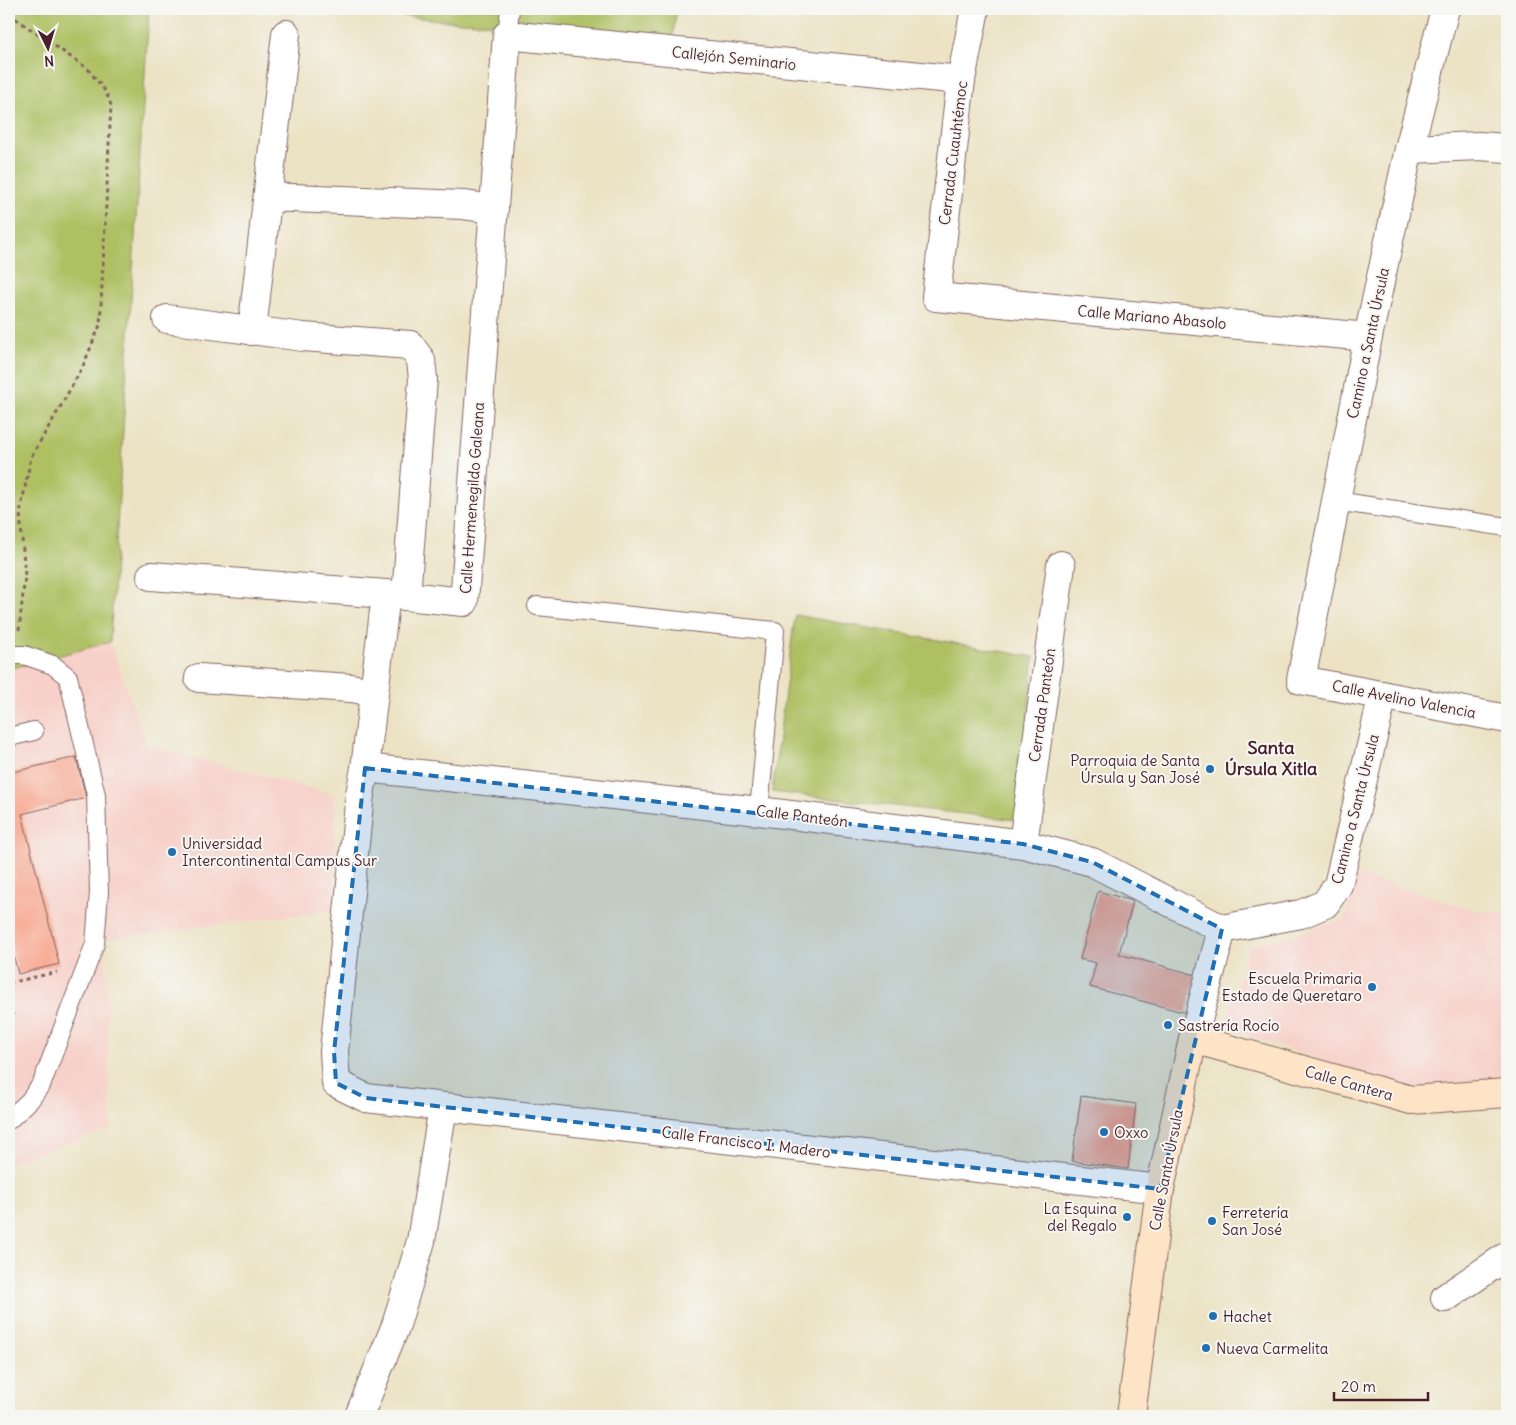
<svg xmlns="http://www.w3.org/2000/svg" width="1516" height="1425" font-family="Delius,sans-serif">
<style>
.built{fill:#f7d0c9}
.green{fill:#afc064;stroke:#7c7048}
.building{fill:#f8a187}
.lines{fill:none;stroke-linecap:round;stroke-linejoin:round}
.lane-casing{stroke:#836461;stroke-width:20}
.street-casing{stroke:#836461;stroke-width:30}
.secondary-casing{stroke:#836461;stroke-width:30}
.path{stroke:#836461;stroke-width:3;stroke-dasharray:4 4;stroke-linecap:butt}
.lane{stroke:#fff;stroke-width:18}
.street{stroke:#fff;stroke-width:28}
.secondary{stroke:#fee4c6;stroke-width:28}
.marked{fill:#1f6fb2;fill-opacity:0.2;stroke:#1f6fb2;stroke-width:4;stroke-dasharray:10 6;stroke-linejoin:round}
.poi-dot{fill:#1f6fb2;stroke:#f6f6f2;stroke-width:2}
.labels{text-anchor:middle;dominant-baseline:central;stroke-width:4;stroke-linejoin:round;paint-order:stroke}
.street-label{font-size:15px;fill:#4a1f2b;stroke:#f6f6f2}
.poi-label{font-size:15px;fill:#4a1f2b;stroke:#f6f6f2;text-anchor:start}
.quarter-label{font-size:18px;font-weight:bold;fill:#4a1f2b;stroke:#f6f6f2}
</style>
<rect width="100%" height="100%" fill="#f6f6f2"/>
<filter id="ink" filterUnits="userSpaceOnUse"><feTurbulence type="fractalNoise" baseFrequency=".02" numOctaves="2"/><feDisplacementMap in="SourceGraphic" scale="10" xChannelSelector="R" yChannelSelector="G"/><feConvolveMatrix kernelMatrix="1 2 1 2 8 2 1 2 1" color-interpolation-filters="sRGB"/></filter>
<filter id="wash" filterUnits="userSpaceOnUse"><feTurbulence type="fractalNoise" baseFrequency=".0096" numOctaves="4" result="noise"/><feDisplacementMap in="SourceGraphic" scale="20" xChannelSelector="R" yChannelSelector="G"/><feGaussianBlur stdDeviation="1.12" result="paint"/><feColorMatrix in="noise" values="0 0 0 0 0 0 0 0 0 0 0 0 0 0 0 0 0 1.4 0 .05"/><feComposite in="paint" operator="in"/></filter>
<g filter="url(#wash)">
<rect width="100%" height="100%" fill="#ece3c5"/>
<!-- built -->
<g class="built">
<polygon points="110,642 147,745 335,795 335,910 105,939 111,1129 9,1163 9,670"/>
<polygon points="1357,875 1478,911 1507,913 1507,1078 1408,1088 1224,1028 1249,947 1344,920"/>
</g>
<!-- green -->
<g class="green">
<polygon points="9,9 149,9 110,642 9,669"/>
<polygon points="348,9 677,9 673,35 446,21"/>
<polygon points="795,615 1034,657 1017,820 772,792"/>
</g>
<g id="blocks">
<!-- building -->
<g class="building">
<polygon points="76,757 86,798 22,814 59,964 18,974 9,936 9,773"/>
<polygon points="1098,891 1133,901 1119,954 1196,975 1186,1013 1090,987 1096,963 1080,959"/>
<polygon points="1081,1096 1136,1104 1128,1169 1072,1161"/>
</g>
</g>
</g>
<g filter="url(#ink)">
<use href="#blocks" fill-opacity="0" stroke="#836461" stroke-width="1"/>
<g class="lines">
<!-- lane casing -->
<g class="lane-casing">
<g id="lane">
<polyline points="507,35 510,9"/>
<polyline points="1336,501 1507,527"/>
<polyline points="537,606 775,631 759,811"/>
<polyline points="9,655 24,655 53,665 68,677 96,795 99,892 95,944 42,1083 30,1100 9,1120"/>
<polyline points="9,737 34,731"/>
</g>
</g>
<!-- street casing -->
<g class="street-casing">
<g id="street">
<polyline points="975,9 961,80 936,297 1368,337"/>
<polyline points="1445,9 1409,149 1368,337 1301,680 1507,719"/>
<polyline points="1409,149 1479,146 1507,148"/>
<polyline points="268,197 463,205 494,209"/>
<polyline points="167,319 303,337 410,345 421,360 423,379 406,596"/>
<polyline points="252,331 286,34"/>
<polyline points="151,576 386,594 464,602 507,35 961,80"/>
<polyline points="386,594 365,768 360,794 334,1052 336,1083 366,1098 1160,1189"/>
<polyline points="199,678 351,688 374,692"/>
<polyline points="365,768 759,811 1023,844 1092,862 1222,929"/>
<polyline points="1023,844 1061,565"/>
<polyline points="1222,929 1301,914 1325,904 1338,885 1383,695"/>
<polyline points="1193,1039 1222,929"/>
<polyline points="1445,1298 1507,1256"/>
<polyline points="359,1416 396,1325 421,1241 443,1107"/>
</g>
</g>
<!-- secondary casing -->
<g class="secondary-casing">
<polyline id="secondary" points="1131,1416 1160,1189 1193,1039 1411,1100 1507,1093"/>
</g>
<!-- path -->
<g class="path">
<polyline points="9,14 88,69 106,92 111,105 100,325 83,366 58,411 31,457 20,513 25,576 19,630"/>
<polyline points="9,983 57,972"/>
<polyline points="9,998 13,1015"/>
</g>
<!-- lane -->
<use href="#lane" class="lane"/>
<!-- street -->
<use href="#street" class="street"/>
<!-- secondary -->
<use href="#secondary" class="secondary"/>
</g>
</g>
<!-- marked area -->
<path class="marked" d="M365 768 1023 844 1092 862 1222 929 1160 1189 366 1098 336 1083 334 1052Z"/>
<!-- markers -->
<g class="poi-dot">
<circle cx="1210" cy="769" r="5"/>
<circle cx="172" cy="852" r="5"/>
<circle cx="1372" cy="987" r="5"/>
<circle cx="1168" cy="1025" r="5"/>
<circle cx="1104" cy="1132" r="5"/>
<circle cx="1127" cy="1217" r="5"/>
<circle cx="1212" cy="1221" r="5"/>
<circle cx="1213" cy="1316" r="5"/>
<circle cx="1206" cy="1348" r="5"/>
</g>
<g class="labels">
<!-- street labels -->
<g class="street-label">
<text transform="translate(734 58) rotate(6)">Callejón Seminario</text>
<text transform="translate(953 153) rotate(-83)">Cerrada Cuauhtémoc</text>
<text transform="translate(1152 317) rotate(5)">Calle Mariano Abasolo</text>
<text transform="translate(1368 343) rotate(-78)">Camino a Santa Úrsula</text>
<text transform="translate(472 498) rotate(-86)">Calle Hermenegildo Galeana</text>
<text transform="translate(1404 699) rotate(11)">Calle Avelino Valencia</text>
<text transform="translate(1042 705) rotate(-82)">Cerrada Panteón</text>
<text transform="translate(1355 809) rotate(-76)">Camino a Santa Úrsula</text>
<text transform="translate(802 816) rotate(7)">Calle Panteón</text>
<text transform="translate(1349 1083) rotate(16)">Calle Cantera</text>
<text transform="translate(746 1142) rotate(7)">Calle Francisco I. Madero</text>
<text transform="translate(1166 1170) rotate(-79)">Calle Santa Úrsula</text>
</g>
<!-- poi labels -->
<g class="poi-label">
<text x="1200" y="760" text-anchor="end">Parroquia de Santa<tspan x="1200" dy="17">Úrsula y San José</tspan></text>
<text x="182" y="843">Universidad<tspan x="182" dy="17">Intercontinental Campus Sur</tspan></text>
<text x="1362" y="978" text-anchor="end">Escuela Primaria<tspan x="1362" dy="17">Estado de Queretaro</tspan></text>
<text x="1178" y="1025">Sastrería Rocío</text>
<text x="1114" y="1132">Oxxo</text>
<text x="1117" y="1208" text-anchor="end">La Esquina<tspan x="1117" dy="17">del Regalo</tspan></text>
<text x="1222" y="1212">Ferretería<tspan x="1222" dy="17">San José</tspan></text>
<text x="1223" y="1316">Hachet</text>
<text x="1216" y="1348">Nueva Carmelita</text>
</g>
<!-- quarter labels -->
<g class="quarter-label">
<text x="1271" y="747">Santa<tspan x="1271" dy="21">Úrsula Xitla</tspan></text>
</g>
</g>
<!-- margin -->
<rect width="1516" height="1425" fill="none" stroke="#f6f6f2" stroke-width="30"/>
<!-- north arrow -->
<g transform="translate(48 48) rotate(175)" stroke="#f6f6f2" stroke-width="4" paint-order="stroke">
<path d="M0-4L9 19L0 12L-9 19Z" fill="#4a1f2b"/>
<text y="-8" font-size="14" font-weight="bold" text-anchor="middle" fill="#4a1f2b">N</text>
</g>
<!-- scale -->
<path d="M1334 1392v8h94v-8" fill="none" stroke="#4a1f2b" stroke-width="2.5"/>
<text x="1341" y="1392" font-size="15" fill="#4a1f2b" stroke="#f6f6f2" stroke-width="4" paint-order="stroke">20 m</text>
</svg>
